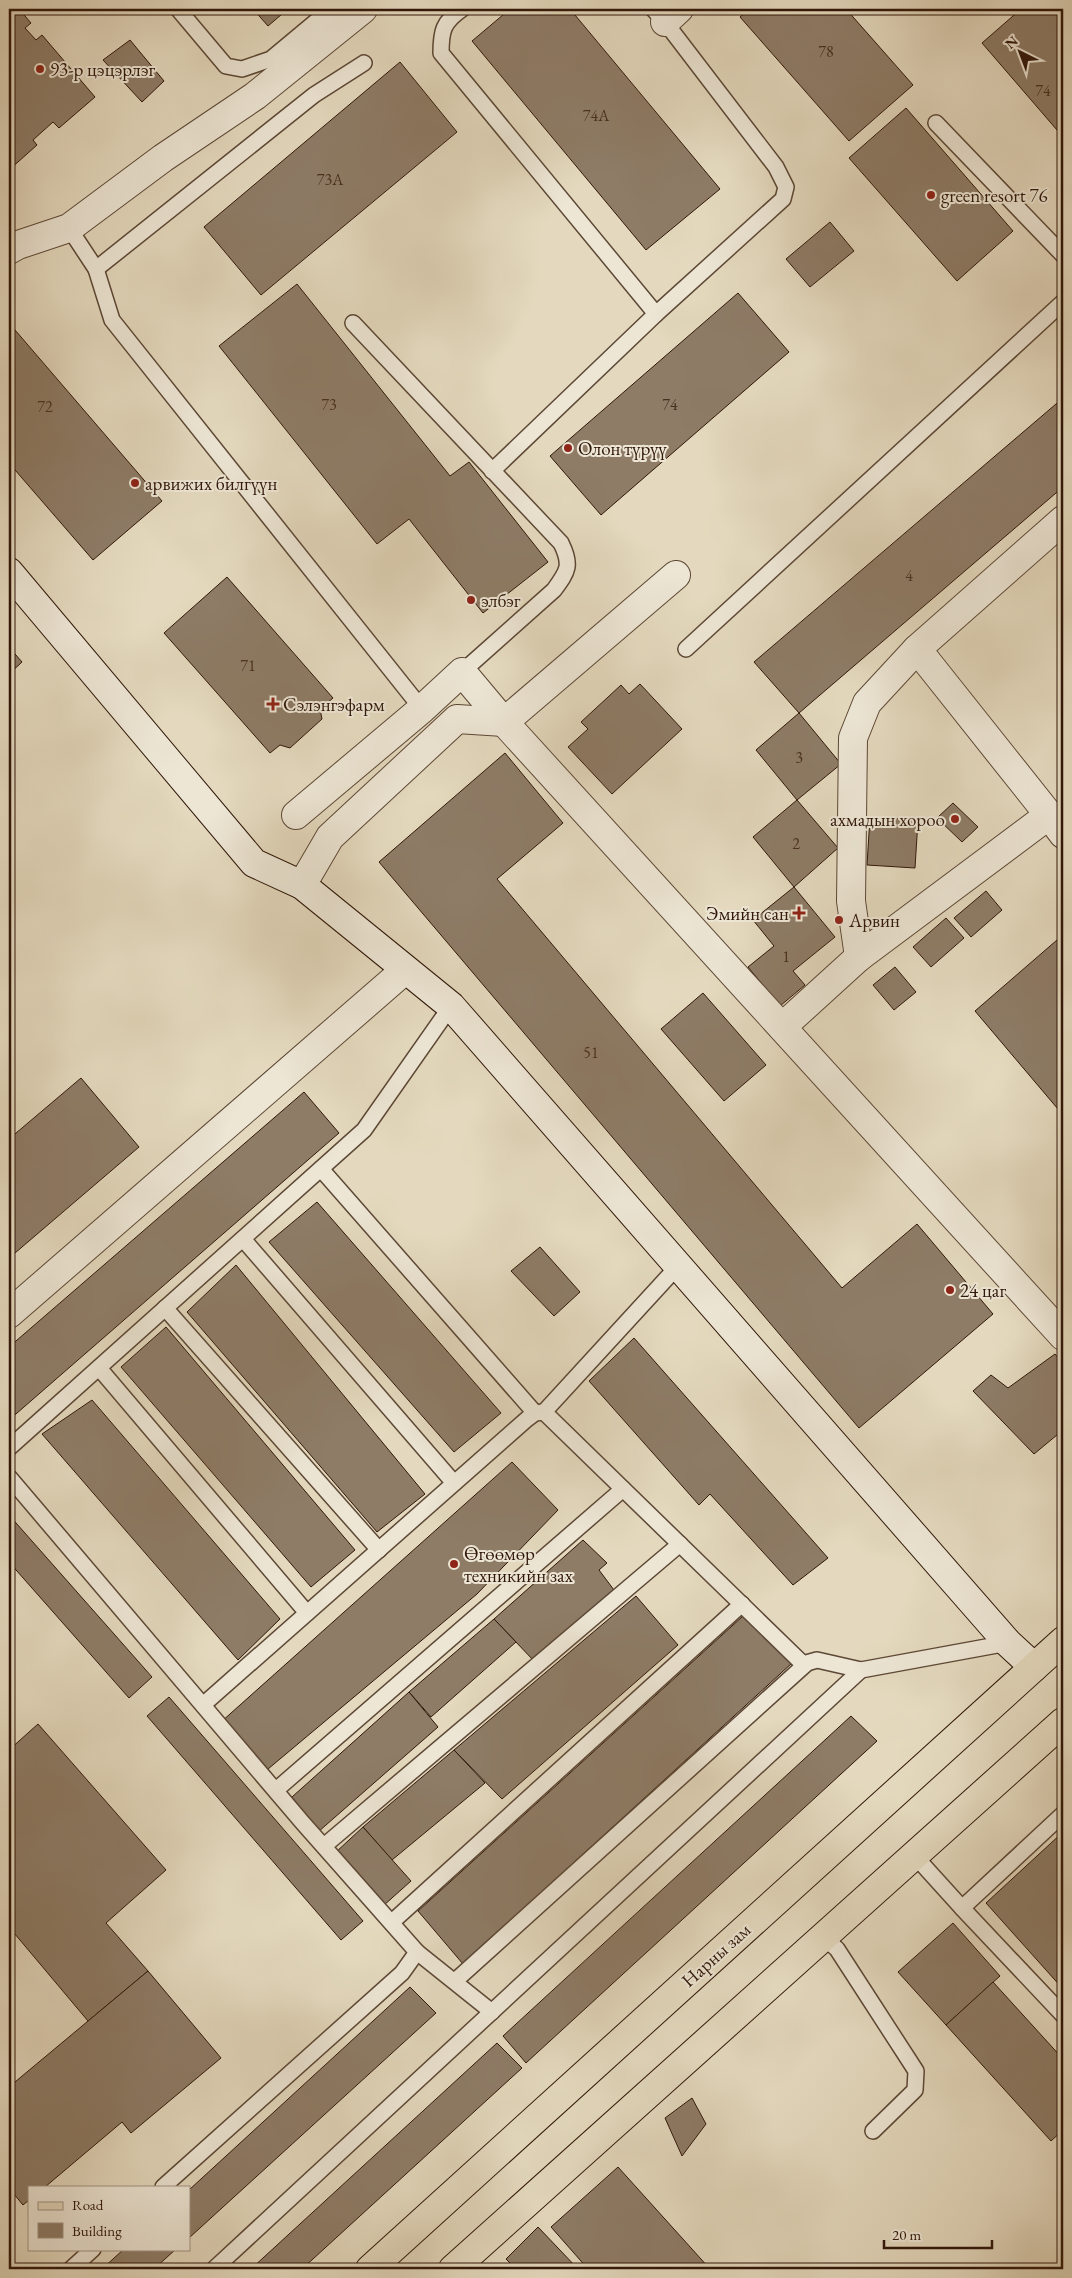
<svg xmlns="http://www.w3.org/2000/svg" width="1072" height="2278" font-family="'EB Garamond',serif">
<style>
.building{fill:#8e7c67;stroke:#301709}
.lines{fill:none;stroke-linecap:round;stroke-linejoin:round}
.lane-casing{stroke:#5d4836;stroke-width:18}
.street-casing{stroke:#5d4836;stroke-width:30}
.secondary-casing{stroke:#301709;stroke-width:30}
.primary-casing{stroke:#301709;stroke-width:30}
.path{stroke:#301709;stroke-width:3;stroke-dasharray:1 2.5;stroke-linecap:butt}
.lane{stroke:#ede6d5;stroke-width:15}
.street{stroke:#ede6d5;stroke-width:28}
.secondary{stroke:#ede6d5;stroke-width:28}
.primary{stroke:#e4d9be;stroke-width:28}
.rail-casing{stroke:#301709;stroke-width:5.5}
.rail{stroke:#ede6d5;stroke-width:4;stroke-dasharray:11;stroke-linecap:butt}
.poi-dot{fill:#8f2418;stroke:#ede6d5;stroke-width:2}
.labels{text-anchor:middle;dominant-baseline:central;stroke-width:4;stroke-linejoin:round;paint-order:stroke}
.number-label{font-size:16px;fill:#483020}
.poi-label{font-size:19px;fill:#301709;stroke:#ede6d5;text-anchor:start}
.street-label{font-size:19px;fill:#301709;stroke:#ede6d5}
</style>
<rect width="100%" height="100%" fill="#e4d9be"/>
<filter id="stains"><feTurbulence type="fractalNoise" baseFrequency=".004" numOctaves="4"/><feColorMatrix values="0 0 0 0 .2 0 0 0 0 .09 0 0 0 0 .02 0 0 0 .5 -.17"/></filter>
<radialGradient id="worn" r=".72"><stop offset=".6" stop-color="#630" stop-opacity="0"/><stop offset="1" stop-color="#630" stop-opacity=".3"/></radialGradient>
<!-- building -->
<g class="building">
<polygon points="9,9 19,9 31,23 25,28 36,40 42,35 95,97 59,128 53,122 33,140 37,145 9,170"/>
<polygon points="253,9 288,9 268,26"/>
<polygon points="510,9 570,9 720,189 646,250 472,41"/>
<polygon points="749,9 846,9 913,85 849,141 740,17"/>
<polygon points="1021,9 1055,9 1063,19 1063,137 982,43"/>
<polygon points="130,40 164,81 142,102 103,60"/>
<polygon points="400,62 457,132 261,295 204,227"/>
<polygon points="906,108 1013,231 957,281 849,158"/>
<polygon points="830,222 854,251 810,287 786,259"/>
<polygon points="297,284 450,476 469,462 548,562 483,613 409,519 377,544 219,346"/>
<polygon points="738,293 789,352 601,515 550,456"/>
<polygon points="9,323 162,501 93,560 9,463"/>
<polygon points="1063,398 1063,487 799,713 754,662"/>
<polygon points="227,577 333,698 320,709 322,719 290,748 280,745 270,753 164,633"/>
<polygon points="9,647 22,662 9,674"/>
<polygon points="640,684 682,729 612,794 568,747 588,729 581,722 621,685 629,694"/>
<polygon points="799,713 841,764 797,800 756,750"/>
<polygon points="505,753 563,823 497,879 842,1288 917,1224 993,1314 859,1428 379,862"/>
<polygon points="797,800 838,848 794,887 753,837"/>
<polygon points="953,803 978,827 962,842 937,818"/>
<polygon points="870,817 918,820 915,868 867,865"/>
<polygon points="794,887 835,937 793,971 805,985 780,1006 748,967 774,946 753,920"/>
<polygon points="986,891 1002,910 971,937 954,918"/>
<polygon points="946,918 964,938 931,967 913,947"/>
<polygon points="1057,940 1063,948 1063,1115 975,1011"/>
<polygon points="895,967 916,992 894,1010 873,985"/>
<polygon points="703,993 766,1065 724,1101 661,1029"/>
<polygon points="81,1078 139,1147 15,1253 9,1246 9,1139"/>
<polygon points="304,1092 339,1133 9,1420 9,1347"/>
<polygon points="317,1202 501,1413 454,1452 269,1242"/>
<polygon points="540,1247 580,1292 554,1316 511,1271"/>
<polygon points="236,1265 425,1494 377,1532 187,1312"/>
<polygon points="166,1327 355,1550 311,1587 121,1367"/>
<polygon points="634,1338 828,1558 793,1585 710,1494 699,1505 589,1381"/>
<polygon points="1055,1354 1063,1364 1063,1430 1034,1454 973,1391 991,1375 1008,1388"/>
<polygon points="92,1400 280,1619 238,1660 42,1434"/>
<polygon points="512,1462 558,1510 477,1594 268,1769 221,1722"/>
<polygon points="9,1515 152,1677 129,1698 9,1562"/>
<polygon points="583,1540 607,1563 599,1570 614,1590 535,1662 494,1619"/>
<polygon points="636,1596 678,1645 502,1799 454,1750"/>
<polygon points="743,1616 792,1663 463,1964 418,1911"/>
<polygon points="494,1619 516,1642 431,1717 409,1692"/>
<polygon points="409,1692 438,1727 318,1832 292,1797"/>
<polygon points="169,1697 363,1921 341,1940 147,1716"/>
<polygon points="851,1716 877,1741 526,2063 503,2036"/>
<polygon points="38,1724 166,1870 106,1923 148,1971 88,2021 9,1927 9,1750"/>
<polygon points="454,1750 485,1783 392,1860 363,1827"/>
<polygon points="363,1827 411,1881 383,1906 335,1853"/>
<polygon points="1063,1832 1063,1989 986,1903"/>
<polygon points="953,1923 1000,1976 946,2025 898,1972"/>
<polygon points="148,1971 221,2058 131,2133 122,2122 45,2187 29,2187 29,2200 23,2205 9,2188 9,2087"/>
<polygon points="993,1982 1063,2059 1063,2130 1051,2141 946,2025"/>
<polygon points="410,1987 436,2013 189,2238 189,2190"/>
<polygon points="497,2043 522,2068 302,2269 251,2269"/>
<polygon points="692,2098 706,2124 682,2156 665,2118"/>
<polygon points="618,2167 710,2269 588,2269 551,2227"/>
<polygon points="538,2227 578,2269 516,2269 506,2259"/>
<polygon points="124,2249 176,2249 154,2269 102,2269"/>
</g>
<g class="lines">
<!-- lane casing -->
<g class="lane-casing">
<g id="lane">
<polyline points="178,9 226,66 242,69 271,59 331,9"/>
<path d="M462 9C443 22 441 31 441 53L656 314"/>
<polyline points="936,123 1063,255"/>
<polyline points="69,228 96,269 112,320 422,709"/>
<polyline points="96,269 314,95 364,63"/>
<path d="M353 323 561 543C572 565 568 571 554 590L462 672"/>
<polyline points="492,471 656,314 783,199 786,187 776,167 665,22 653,9"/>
<polyline points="686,649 1063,302"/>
<polyline points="321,1169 535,1413"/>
<polyline points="243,1239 454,1483"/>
<polyline points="165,1308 379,1550"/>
<polyline points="99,1368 307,1613"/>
<polyline points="544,1412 678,1266"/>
<polyline points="9,1448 364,1130 451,1006"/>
<polyline points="9,1477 302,1822 417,1952 402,1973 163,2187"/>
<polyline points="204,1704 527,1419 535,1413 544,1412 803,1664 817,1660 861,1670 1008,1643"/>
<polyline points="276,1790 623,1489"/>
<polyline points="1063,1814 962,1908 1063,2015"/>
<polyline points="324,1846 680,1544"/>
<polyline points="914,1855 962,1908"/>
<polyline points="392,1922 742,1604"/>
<polyline points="823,1937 837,1949 916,2071 915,2090 873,2131"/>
<polyline points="417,1952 492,2012"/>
<polyline points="455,1981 806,1664"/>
<polyline points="71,2269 93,2249"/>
<polyline points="214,2269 861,1670"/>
</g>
</g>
<!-- street casing -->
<g class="street-casing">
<g id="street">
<polyline points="665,22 679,9"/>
<polyline points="9,250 18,245 69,228 163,158 255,96 363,9"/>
<polyline points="917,649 1049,815"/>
<polyline points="296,815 422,709 462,672 504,722 1063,1336"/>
<polyline points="302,885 330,837 457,719 504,722 676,575"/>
<polyline points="859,957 851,901 853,738 867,703 917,649 1063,520"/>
<polyline points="782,1027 859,957 1049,815 1063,834"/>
<polyline points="9,1314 405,970"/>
</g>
</g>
<!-- secondary casing -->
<g class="secondary-casing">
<polyline id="secondary" points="9,572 254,863 302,885 451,1006 1008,1643 1034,1667"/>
</g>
<!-- primary casing -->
<g class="primary-casing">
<g id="primary">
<polyline points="370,2269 1063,1641"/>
<polyline points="453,2269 1063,1722"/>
</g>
</g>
<!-- path -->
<polyline class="path" points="331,2269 338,2263"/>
<!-- lane -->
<use href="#lane" class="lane"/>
<!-- street -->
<use href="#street" class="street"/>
<!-- secondary -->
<use href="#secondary" class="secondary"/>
<!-- primary -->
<use href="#primary" class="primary"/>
<!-- rail casing -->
<g class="rail-casing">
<polyline id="rail" points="1059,2269 1063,2266"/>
</g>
<!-- rail -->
<use href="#rail" class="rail"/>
</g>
<!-- markers -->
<g class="poi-dot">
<circle cx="40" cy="69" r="5"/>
<circle cx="931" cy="195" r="5"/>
<circle cx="568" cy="448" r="5"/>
<circle cx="135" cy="483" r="5"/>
<circle cx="471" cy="600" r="5"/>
<path d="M270.5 696.5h5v5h5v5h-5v5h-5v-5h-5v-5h5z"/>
<circle cx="955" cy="819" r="5"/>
<path d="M796.5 905.5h5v5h5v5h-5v5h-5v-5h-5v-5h5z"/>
<circle cx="839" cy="920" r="5"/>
<circle cx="950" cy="1290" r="5"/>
<circle cx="454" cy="1564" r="5"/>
</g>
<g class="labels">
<!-- number labels -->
<g class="number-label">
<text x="826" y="51">78</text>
<text x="1043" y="90">74</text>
<text x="596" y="115">74А</text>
<text x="330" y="179">73А</text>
<text x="329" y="404">73</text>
<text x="670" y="404">74</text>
<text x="45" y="406">72</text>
<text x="909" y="575">4</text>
<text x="248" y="665">71</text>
<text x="799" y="757">3</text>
<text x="796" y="843">2</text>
<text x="786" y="956">1</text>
<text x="591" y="1052">51</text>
</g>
<!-- poi labels -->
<g class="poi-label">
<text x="50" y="69">93-р цэцэрлэг</text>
<text x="941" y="195">green resort 76</text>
<text x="578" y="448">Олон түрүү</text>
<text x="145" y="483">арвижих билгүүн</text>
<text x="481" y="600">элбэг</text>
<text x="283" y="704">Сэлэнгэфарм</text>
<text x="945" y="819" text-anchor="end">ахмадын хороо</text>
<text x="789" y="913" text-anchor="end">Эмийн сан</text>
<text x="849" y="920">Арвин</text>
<text x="960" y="1290">24 цаг</text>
<text x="464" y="1553">Өгөөмөр<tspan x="464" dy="22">техникийн зах</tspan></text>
</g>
<!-- street labels -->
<g class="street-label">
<text transform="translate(716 1955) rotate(-42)">Нарны зам</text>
</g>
</g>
<!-- margin -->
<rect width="1072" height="2278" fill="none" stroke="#e4d9be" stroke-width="30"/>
<rect x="10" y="10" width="1052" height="2258" fill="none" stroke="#301709" stroke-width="2.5"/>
<rect x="15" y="15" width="1042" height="2248" fill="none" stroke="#301709"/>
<!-- legend -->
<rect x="28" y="2186" width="162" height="65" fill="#ede6d5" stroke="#a19383"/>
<rect x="38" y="2202" width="25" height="8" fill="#e4d9be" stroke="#a19383"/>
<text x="72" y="2210" font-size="15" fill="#301709">Road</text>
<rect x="38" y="2223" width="25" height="15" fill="#8e7c67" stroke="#a19383"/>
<text x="72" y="2236" font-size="15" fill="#301709">Building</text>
<!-- north arrow -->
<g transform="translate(1020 52) rotate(318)" stroke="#ede6d5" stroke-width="4" paint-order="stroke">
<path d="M0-4L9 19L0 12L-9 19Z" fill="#301709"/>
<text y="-8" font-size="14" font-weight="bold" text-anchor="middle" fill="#301709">N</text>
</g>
<!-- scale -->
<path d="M884 2240v8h108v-8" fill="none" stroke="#301709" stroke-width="2.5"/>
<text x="892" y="2240" font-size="15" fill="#301709" stroke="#ede6d5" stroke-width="4" paint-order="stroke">20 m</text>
<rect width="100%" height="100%" filter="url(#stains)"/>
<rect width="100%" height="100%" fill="url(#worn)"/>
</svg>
